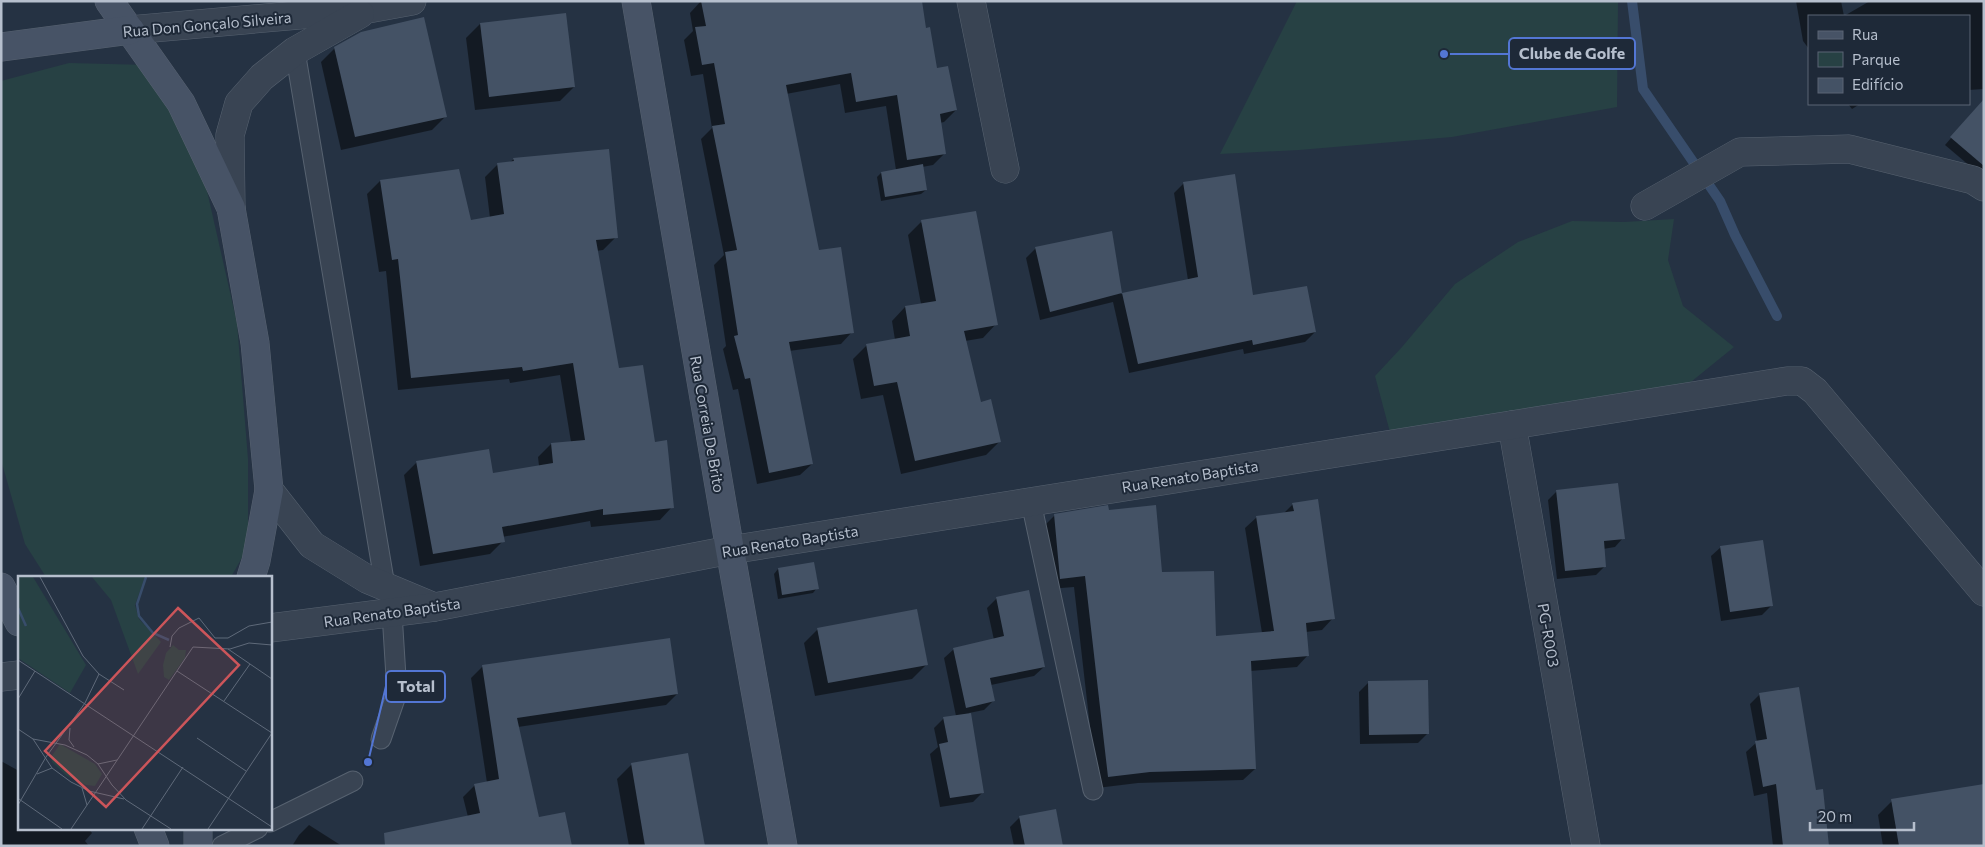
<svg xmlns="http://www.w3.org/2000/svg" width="1985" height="847" font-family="Commissioner,sans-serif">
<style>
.green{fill:#274144}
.shadow{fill:#0007}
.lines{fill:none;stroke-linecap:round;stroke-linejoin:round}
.stream{stroke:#384d6b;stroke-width:10}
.building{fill:#445265}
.lane-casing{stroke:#576270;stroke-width:21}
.street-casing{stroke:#576270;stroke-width:29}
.secondary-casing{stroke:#576270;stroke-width:29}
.lane{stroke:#394453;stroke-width:19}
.street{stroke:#394453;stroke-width:28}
.secondary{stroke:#475366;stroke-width:28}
.labels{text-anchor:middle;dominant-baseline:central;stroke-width:4;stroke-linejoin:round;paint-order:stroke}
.street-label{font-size:15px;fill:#b6bfcd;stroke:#1e2938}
.inset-river{fill:none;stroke:#384d6b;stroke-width:2.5}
.inset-road{fill:none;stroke:#5f6a7a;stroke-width:1}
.view{fill:#cc555a;fill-opacity:0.15;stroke:#cc555a;stroke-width:2.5}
.inset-edge{fill:none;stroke:#b6bfcd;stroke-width:2.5}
.leader{fill:none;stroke:#5376d4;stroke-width:2}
.callout-dot{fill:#5376d4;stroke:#1e2938;stroke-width:2}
.callout{fill:#1e2938;stroke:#5376d4;stroke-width:2}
.callout-label{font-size:16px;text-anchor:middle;font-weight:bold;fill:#b6bfcd}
</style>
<rect width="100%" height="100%" fill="#253243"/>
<!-- green -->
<g class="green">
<polygon points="1297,1 1618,1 1617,107 1452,137 1299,150 1220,154"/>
<polygon points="69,63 149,65 200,160 237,323 248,459 248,547 231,577 46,577 25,544 1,460 1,81"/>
<polygon points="1674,219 1668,260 1683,306 1734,347 1665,403 1391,436 1375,376 1402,347 1455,284 1518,242 1572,221 1624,222"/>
</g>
<!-- shadow -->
<g class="shadow">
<polygon points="701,1 921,1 925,29 936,69 956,110 944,122 940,123 945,153 933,165 922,167 926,190 921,194 881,201 877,177 881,173 896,170 886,106 845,113 840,84 786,94 818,251 852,332 841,344 789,351 812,464 800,475 757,484 738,389 733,390 723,349 726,346 714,265 724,255 701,139 712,128 703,74 691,76 684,40 693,31 690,13"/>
<polygon points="1796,1 1841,1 1844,16 1870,1 1984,1 1984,89 1969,90 1969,16 1809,16 1809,49 1803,41"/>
<polygon points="480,24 574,87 560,101 475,110 466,38"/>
<polygon points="335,48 446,116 432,130 341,150 321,62"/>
<polygon points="1984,100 1984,178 1945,145"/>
<polygon points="1848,104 1860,104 1852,109"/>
<polygon points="514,159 616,237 603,250 596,251 618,370 654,443 672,507 660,520 591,527 590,521 502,537 503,541 490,554 420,566 404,475 417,462 492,475 539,466 538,457 551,444 571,442 560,375 510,383 509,379 398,390 386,271 379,272 367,194 380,181 458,170 470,222 490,218 485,177 498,164 510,162"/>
<polygon points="1184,183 1252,297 1315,332 1305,342 1244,354 1243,349 1129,373 1113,302 1040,320 1026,258 1036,248 1111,232 1121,294 1188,280 1174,193"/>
<polygon points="921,222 996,324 983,338 965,341 980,403 999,442 986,455 901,474 883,395 861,399 853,359 867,345 895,340 892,321 905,307 921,304 908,235"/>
<polygon points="1557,491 1623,538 1615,547 1603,549 1605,566 1596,575 1557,579 1548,500"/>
<polygon points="1293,504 1333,618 1322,630 1306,632 1308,655 1297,667 1250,671 1255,769 1243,780 1138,783 1097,788 1074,587 1049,589 1043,527 1055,515 1107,511 1215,638 1262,633 1245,528 1257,517 1284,513"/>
<polygon points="1721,547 1772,605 1762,615 1721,621 1711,556"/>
<polygon points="778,569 817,588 813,593 778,599 774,574"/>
<polygon points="997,598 1044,667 1034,676 991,685 994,700 984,710 969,713 983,792 973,802 940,807 930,754 938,747 934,728 944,718 956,716 944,658 954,649 994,640 987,608"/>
<polygon points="818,629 926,665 912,679 815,696 804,643"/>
<polygon points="482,667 677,694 666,705 518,727 539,819 570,846 468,817 463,797 475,785 487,783 471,678"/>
<polygon points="1368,683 1428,733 1418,743 1360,744 1359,692"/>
<polygon points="1760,694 1815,791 1828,846 1773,846 1767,793 1754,796 1746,752 1757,742 1750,704"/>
<polygon points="687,755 703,846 629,846 617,779 631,765"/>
<polygon points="1,761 19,771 19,828 88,828 92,833 85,841 89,846 1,846"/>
<polygon points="1892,801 1984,846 1883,846 1878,815"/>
<polygon points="1020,817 1061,846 1014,846 1010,827"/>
<polygon points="309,825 342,846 292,846 299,835"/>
</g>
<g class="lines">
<!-- stream -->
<polyline class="stream" points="1632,1 1643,89 1720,201 1735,235 1777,316"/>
</g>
<!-- building -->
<g class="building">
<polygon points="701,1 922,1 926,28 930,27 937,68 948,66 957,110 940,114 946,154 907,160 897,95 856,102 851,73 786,85 819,250 841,247 854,333 789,342 813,464 769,473 750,378 745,379 734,336 738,335 725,252 737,250 712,126 725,124 714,63 702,65 695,27 706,26"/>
<polygon points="566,13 575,87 489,97 480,23"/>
<polygon points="424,17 447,117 355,137 334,47 361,32"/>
<polygon points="1984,99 1984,166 1950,137"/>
<polygon points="609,149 618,238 596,240 619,368 643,365 655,442 667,440 674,508 603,515 603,509 502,527 505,542 433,554 416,461 489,449 493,473 553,463 551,443 585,440 573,363 523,371 522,367 411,378 398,259 392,260 380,180 459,169 471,220 504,214 497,163 514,161 513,158"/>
<polygon points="923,164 927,190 885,197 881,172"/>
<polygon points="1235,174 1253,295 1307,286 1316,332 1253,345 1252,340 1138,364 1122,293 1198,277 1183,182"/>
<polygon points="976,211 998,325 964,331 981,402 991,399 1001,442 915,461 897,382 874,386 866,344 910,336 905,306 936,301 921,220"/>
<polygon points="1112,231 1122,293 1050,312 1035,247"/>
<polygon points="1618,483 1625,539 1604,541 1606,567 1565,571 1556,490"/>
<polygon points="1318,499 1335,619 1306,623 1309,656 1251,661 1256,769 1150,772 1108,777 1085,576 1060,579 1054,514 1108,505 1109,510 1156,505 1162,572 1214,571 1216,636 1274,631 1256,516 1294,511 1292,503"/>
<polygon points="1763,540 1773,606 1730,612 1720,546"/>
<polygon points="814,562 819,589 782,595 778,568"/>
<polygon points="1029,590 1045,667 990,678 995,701 966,708 953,648 1004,636 996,597"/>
<polygon points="917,609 928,665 828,683 817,628"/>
<polygon points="670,638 678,694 517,718 539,817 565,812 572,846 385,846 384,833 480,813 474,784 499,779 482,665"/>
<polygon points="1428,680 1429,734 1369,735 1368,681"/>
<polygon points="1799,687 1816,790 1823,789 1829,846 1783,846 1776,784 1763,787 1755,741 1767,739 1759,693"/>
<polygon points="971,713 984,793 950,798 939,744 948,742 943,717"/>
<polygon points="688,753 705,846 645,846 631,763"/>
<polygon points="1984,784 1984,846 1899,846 1891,799"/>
<polygon points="1056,809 1063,846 1025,846 1019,816"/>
</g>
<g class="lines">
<!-- lane casing -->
<g class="lane-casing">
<g id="lane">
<polyline points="295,51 385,586"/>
<polyline points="1031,502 1093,790"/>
<polyline points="381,739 397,693 392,613"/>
<polyline points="270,822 353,781"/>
<polyline points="222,846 258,828"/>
</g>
</g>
<!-- street casing -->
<g class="street-casing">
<g id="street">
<polyline points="971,1 1005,169"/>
<polyline points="130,30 368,9 412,1"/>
<polyline points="1645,206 1740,152 1849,149 1973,180 1984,187"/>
<polyline points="231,208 230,135 239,103 262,77 295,51 360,14"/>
<polyline points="1512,425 1586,846"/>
<polyline points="269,490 312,545 367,579 434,607"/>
<polyline points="270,628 435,607 730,550 1787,381 1802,381 1815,391 1984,592"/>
<polyline points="1,677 19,675"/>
</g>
</g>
<!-- secondary casing -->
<g class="secondary-casing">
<g id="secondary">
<polyline points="109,1 181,103 231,208 255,343 269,490 256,561 251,577"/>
<polyline points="636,1 730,550 783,846"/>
<polyline points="1,47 130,30"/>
<polyline points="1,587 19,622"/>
<polyline points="148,828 155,846"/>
<polyline points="198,846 198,828"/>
</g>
</g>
<!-- lane -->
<use href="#lane" class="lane"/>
<!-- street -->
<use href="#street" class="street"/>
<!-- secondary -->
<use href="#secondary" class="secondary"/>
</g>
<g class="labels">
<!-- street labels -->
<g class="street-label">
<text transform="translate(207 24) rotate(-5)">Rua Don Gonçalo Silveira</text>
<text transform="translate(708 424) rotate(80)">Rua Correia De Brito</text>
<text transform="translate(1190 476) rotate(-9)">Rua Renato Baptista</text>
<text transform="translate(790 541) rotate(-9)">Rua Renato Baptista</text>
<text transform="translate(392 612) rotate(-8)">Rua Renato Baptista</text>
<text transform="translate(1549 635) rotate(80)">PG-R003</text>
</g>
</g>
<!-- overview -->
<g transform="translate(18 576)">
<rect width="254" height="254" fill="#253243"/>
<path d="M0 1H15L68 89 52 117 0 82ZM74 1H127L117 29 121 43 143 66 120 98 93 24ZM155 69 161 74H168L167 82 151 104 146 101 145 89 148 77ZM42 168 77 188 84 198 77 210 68 209 49 200 34 186 33 181Z" fill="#274144"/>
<path class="inset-river" d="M128 1 119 28 121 40 135 57 151 64M0 32 8 50"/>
<path class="inset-road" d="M22 1 65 80 81 98 106 114M152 71 154 60 161 52 181 42 197 62H210L231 50 254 46M210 73 254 103M0 84 254 251M159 95 254 157M0 123 17 95M206 125 232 88M52 152 51 164 56 171M0 153 15 163 34 192 53 206 71 215 106 223M179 162 228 195M15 163 47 169 69 179 80 188 94 209 108 224 153 253M80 188 99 184M19 198 34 192M64 212 69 229M1 223 44 253M0 229 28 181 67 127 81 98M53 253 175 71 212 73 231 67 254 69M124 253 165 191M190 253 254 157"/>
<path class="view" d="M160 32 221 89 88 231 27 175Z"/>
<rect width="254" height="254" class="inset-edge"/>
</g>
<!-- callouts -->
<path class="leader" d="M1444 54L1509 54M368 762L386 686"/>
<g class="callout-dot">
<circle cx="1444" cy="54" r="5"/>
<circle cx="368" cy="762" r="5"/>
</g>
<g class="callout">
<rect x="1509" y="38" width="126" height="31" rx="5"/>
<rect x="386" y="671" width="59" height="31" rx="5"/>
</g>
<g class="callout-label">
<text x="1572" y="59">Clube de Golfe</text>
<text x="416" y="692">Total</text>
</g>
<!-- border -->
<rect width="1985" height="847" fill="none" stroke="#b6bfcd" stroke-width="5"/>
<!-- legend -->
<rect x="1808" y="15" width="162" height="90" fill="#1e2938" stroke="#5b6574"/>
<rect x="1818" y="31" width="25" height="8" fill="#475366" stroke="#5b6574"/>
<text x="1852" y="40" font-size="15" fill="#b6bfcd">Rua</text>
<rect x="1818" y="52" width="25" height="15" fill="#274144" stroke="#5b6574"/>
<text x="1852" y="65" font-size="15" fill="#b6bfcd">Parque</text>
<rect x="1818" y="78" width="25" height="15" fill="#445265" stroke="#5b6574"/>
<text x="1852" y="90" font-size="15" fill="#b6bfcd">Edifício</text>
<!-- scale -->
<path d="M1810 822v8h104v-8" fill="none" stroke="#b6bfcd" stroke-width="2.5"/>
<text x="1818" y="822" font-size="15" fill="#b6bfcd" stroke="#1e2938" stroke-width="4" paint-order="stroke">20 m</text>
</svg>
